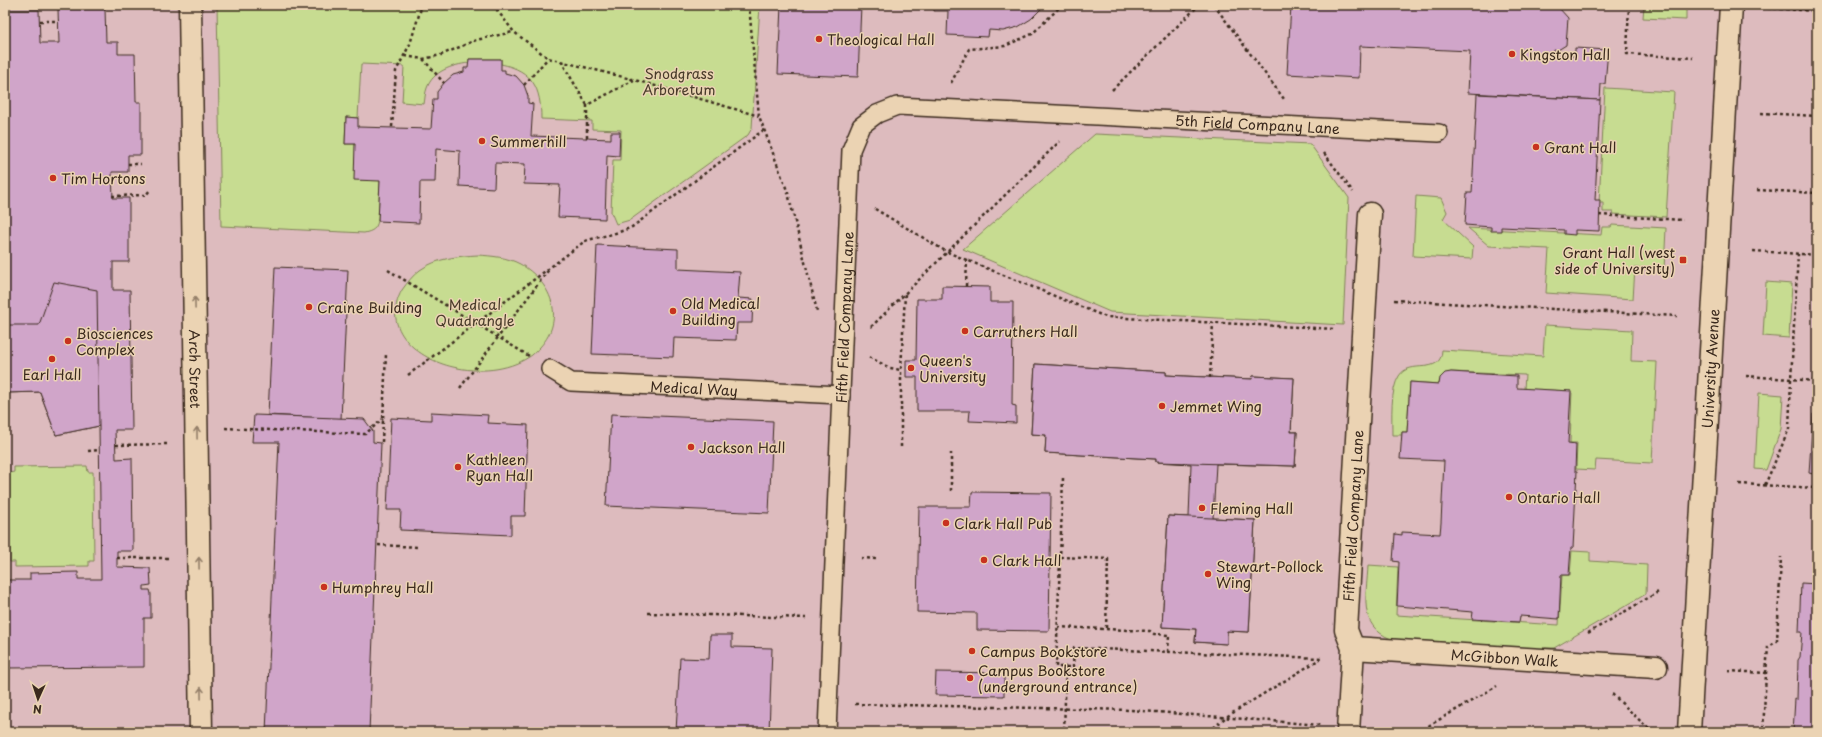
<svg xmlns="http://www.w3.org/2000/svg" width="1822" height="737" font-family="'Playpen Sans',sans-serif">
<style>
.built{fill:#ddbbbe}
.green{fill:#c7dc91;stroke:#818358}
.building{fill:#d0a5c9;stroke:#3b2a1e}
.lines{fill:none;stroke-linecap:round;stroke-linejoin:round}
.service-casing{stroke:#3b2a1e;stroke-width:20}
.pedestrian-casing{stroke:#3b2a1e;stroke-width:25}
.minor-casing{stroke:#3b2a1e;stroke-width:25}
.secondary-casing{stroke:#3b2a1e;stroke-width:25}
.path{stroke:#3b2a1e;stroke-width:2.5;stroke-dasharray:3 3;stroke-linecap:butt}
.service{stroke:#ebd3b3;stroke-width:17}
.pedestrian{stroke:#ebd3b3;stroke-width:22}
.minor{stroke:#ebd3b3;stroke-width:22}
.secondary{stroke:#ebd3b3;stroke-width:22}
.oneway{stroke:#937e68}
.poi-dot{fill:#c8321e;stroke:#ebd3b3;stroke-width:1.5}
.labels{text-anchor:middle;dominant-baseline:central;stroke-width:3;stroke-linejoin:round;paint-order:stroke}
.poi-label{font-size:14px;fill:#3b2a1e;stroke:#ebd3b3;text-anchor:start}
.park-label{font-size:14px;fill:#493c2a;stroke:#ebd3b3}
.street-label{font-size:14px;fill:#3b2a1e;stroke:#ebd3b3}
</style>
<rect width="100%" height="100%" fill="#e3c5ba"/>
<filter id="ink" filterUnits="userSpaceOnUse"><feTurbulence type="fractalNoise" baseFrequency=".025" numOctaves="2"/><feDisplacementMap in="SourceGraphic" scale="8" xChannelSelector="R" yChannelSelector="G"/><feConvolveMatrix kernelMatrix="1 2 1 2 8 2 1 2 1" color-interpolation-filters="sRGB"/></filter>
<g filter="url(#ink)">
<!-- built -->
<rect class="built" x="5" y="5" width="1812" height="727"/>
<!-- green -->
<g class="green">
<path d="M217 5H760L752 128 748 135 630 220 616 224 611 212 613 160H620L621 130 592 129V121L541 119C541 88 533 71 501 64V59H469V63C452 65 433 71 427 88 425 93 425 99 424 104L402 102 404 66 361 64 358 118 346 117 345 144H355L380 181 378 221C376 229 373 231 364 233L221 226Z"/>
<polygon points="1644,5 1686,5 1686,20 1643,18"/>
<polygon points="1605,88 1674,92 1666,217 1613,214 1613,212 1603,212 1603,203 1599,203"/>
<polygon points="1095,134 1310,144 1349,198 1343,325 1110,312 963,249"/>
<polygon points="1416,196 1441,198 1447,212 1443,219 1473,247 1472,259 1413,256"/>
<polygon points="1612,225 1666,228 1664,270 1635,268 1633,299 1546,293 1549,249 1489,246 1468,228 1601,235 1602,227 1611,227"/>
<path d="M478 255C492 256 507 257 520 264 550 281 567 318 540 347 537 350 533 355 529 357 507 371 478 373 453 367 418 359 380 329 402 290 407 283 413 275 420 270 437 258 459 256 478 255Z"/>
<polygon points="1766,282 1792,284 1789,338 1763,336"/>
<path d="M1545 325 1632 330 1631 361 1657 362 1652 463 1596 460 1595 470 1576 469 1577 443H1570L1572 391 1524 389 1525 375 1451 372C1444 374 1441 376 1439 384L1410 382 1407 432H1402V435H1392C1392 418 1390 390 1399 376 1410 358 1441 377 1442 350L1543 356Z"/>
<polygon points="1759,393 1783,395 1781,429 1766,470 1755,469"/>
<polygon points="87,466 88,472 93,472 94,561 89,561 89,566 15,567 15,562 10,562 9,473 14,472 14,467"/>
<path d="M1572 551 1590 552V561L1647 565 1646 594 1554 648H1545V649L1391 639C1357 625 1367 595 1368 565L1398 567 1396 615 1559 625 1562 575H1570Z"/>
</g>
<!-- building -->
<g class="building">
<polygon points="781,5 861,5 858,77 778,74"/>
<polygon points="934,5 1045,5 1031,19 1018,27 1003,31 989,30 988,37 947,35 948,11 934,11"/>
<polygon points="1291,5 1550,5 1550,7 1559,8 1568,18 1566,45 1558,50 1554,50 1553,56 1575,56 1575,48 1608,50 1605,84 1601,84 1600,100 1468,93 1470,51 1360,46 1359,78 1287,74"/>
<polygon points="58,9 105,9 106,42 118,42 118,54 135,54 136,102 141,102 141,155 128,155 128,172 112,172 113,198 129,198 129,262 113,262 113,290 130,290 132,430 115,430 116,459 132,458 133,551 117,551 117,567 150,568 151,585 144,586 144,590 150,590 151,594 151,618 144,618 144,667 5,668 5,580 30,580 30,573 78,572 78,579 101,579 99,426 56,435 40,392 5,393 5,10 39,10 40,43 59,43"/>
<polygon points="469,59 501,59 501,70 505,70 505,73 516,76 524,85 528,96 528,103 533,104 531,136 611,139 611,132 620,132 619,156 607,155 605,219 558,217 560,185 524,184 525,164 495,163 494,188 459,186 460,151 436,149 435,182 420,182 419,223 378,221 380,181 354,180 355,144 345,144 346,117 358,118 358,127 431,129 433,99 437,99 437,92 444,83 453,75 464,72 464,68 468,68"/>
<polygon points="1477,94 1600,100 1595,200 1600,200 1599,231 1575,230 1575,235 1564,234 1564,230 1501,227 1501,231 1491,231 1491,227 1465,225 1467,193 1472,193"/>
<polygon points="597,245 678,249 678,269 740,272 738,298 753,299 752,323 737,323 736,340 674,338 673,357 592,354"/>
<polygon points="275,267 348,270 341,419 268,415"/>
<polygon points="54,282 97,290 99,426 56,435 40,392 5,393 5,325 39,325"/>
<polygon points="942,286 990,287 990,302 1013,302 1012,405 1016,406 1016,423 969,421 970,411 917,411 917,377 906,377 906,360 916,360 917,299 942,299"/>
<polygon points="1035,364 1166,372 1166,375 1184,376 1252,379 1253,376 1294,378 1291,432 1297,432 1295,466 1216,464 1213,518 1255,520 1249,632 1227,631 1227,644 1195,642 1196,629 1162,627 1168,516 1189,517 1191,464 1156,462 1156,459 1045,453 1046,435 1031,434"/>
<polygon points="1035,364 1166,372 1166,375 1184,376 1252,379 1253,376 1294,378 1291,432 1297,432 1295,466 1156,462 1156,459 1045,453 1046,435 1031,434"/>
<polygon points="1451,372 1517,376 1517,388 1571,391 1568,443 1576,444 1575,471 1577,471 1573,548 1571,548 1569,575 1561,575 1559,619 1520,616 1519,622 1472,619 1473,612 1397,606 1399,562 1393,561 1395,534 1402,535 1402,532 1440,534 1441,523 1444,461 1400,459 1402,432 1407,432 1410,382 1439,384 1440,378 1445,373"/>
<polygon points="431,412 488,415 487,423 528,425 525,516 511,516 511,535 400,530 401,510 387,510 391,418 431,420"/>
<polygon points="1817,413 1817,475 1809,473 1813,414"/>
<polygon points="611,414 773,421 769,513 606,506"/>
<polygon points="254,415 364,419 373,431 373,442 381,443 369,732 266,732 279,442 252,442"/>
<polygon points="972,492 1051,493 1049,631 977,630 977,613 917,612 919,507 971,507"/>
<polygon points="1168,516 1255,520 1249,632 1227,631 1227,644 1195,642 1196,629 1162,627"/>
<polygon points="1801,583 1817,584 1817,732 1793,732 1795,699 1797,700 1798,660 1800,657 1802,632 1799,632"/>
<polygon points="710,635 732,635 732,647 772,648 769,732 676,732 680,658 709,659"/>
<polygon points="936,672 1004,673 1004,696 935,695"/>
</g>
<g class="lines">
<!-- service casing -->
<g class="service-casing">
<g id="service">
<path id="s1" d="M550 369 571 382 841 395"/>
<path id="s2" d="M827 732 851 150 861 126 877 114 897 106 1439 133"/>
</g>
</g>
<!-- pedestrian casing -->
<g class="pedestrian-casing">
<g id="pedestrian">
<path id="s3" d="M1353 648 1656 667"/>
<path id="s4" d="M1348 732 1353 648 1346 630 1370 214"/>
</g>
</g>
<!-- minor casing -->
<g class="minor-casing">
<g id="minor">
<path id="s5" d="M190 5 201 732"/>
</g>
</g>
<!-- secondary casing -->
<g class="secondary-casing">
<g id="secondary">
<path id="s6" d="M1689 732 1731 5"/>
</g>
</g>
<!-- path -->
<g class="path">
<polyline points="493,5 514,32 548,58 635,80 759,116"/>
<polyline points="749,5 759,116 788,193 817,311"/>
<polyline points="1214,5 1284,99"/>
<polyline points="1629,5 1627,54 1693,58"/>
<polyline points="1550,7 1551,5"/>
<polyline points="1768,8 1817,11"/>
<polyline points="40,21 59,21"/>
<polyline points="405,56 423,59 441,55 476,40 513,32"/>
<polyline points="423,59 444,83"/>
<polyline points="561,61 587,105 634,80"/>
<polyline points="951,83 969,49 1005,46 1032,34 1062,5"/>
<polyline points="524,85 548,58"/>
<polyline points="1112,90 1199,5"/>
<polyline points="1761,113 1817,116"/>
<polyline points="392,127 396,71 410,44 422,5"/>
<polyline points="587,138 587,105"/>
<polyline points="1324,153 1353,192"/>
<polyline points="128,164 141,164"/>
<polyline points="1757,190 1817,193"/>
<polyline points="112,196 146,195 150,190"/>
<polyline points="875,209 947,252 1106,317 1335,329"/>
<polyline points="1599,215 1683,220"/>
<polyline points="1753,251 1817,255"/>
<polyline points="388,270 529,356"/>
<polyline points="966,286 967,259"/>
<polyline points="1394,300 1677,316"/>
<polyline points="871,327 1060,141"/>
<polyline points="869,357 890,368 901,370"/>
<path d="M408 375 585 241C601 236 617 234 632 227L765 129"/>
<polyline points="1746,376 1791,379 1798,254"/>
<polyline points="1210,378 1213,323"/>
<polyline points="460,388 550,268"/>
<polyline points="225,428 365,434 383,419"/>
<polyline points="382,442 386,354"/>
<polyline points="116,445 169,444"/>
<polyline points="901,447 901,370 905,294"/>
<polyline points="88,451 99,450"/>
<polyline points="1063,478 1056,667 1066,667 1064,732"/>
<polyline points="1739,484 1817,488"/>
<polyline points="1765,485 1789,429 1791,379 1817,381"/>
<polyline points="951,491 951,453"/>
<polyline points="378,545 419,547"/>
<polyline points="1060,557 1108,559 1106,628"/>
<polyline points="117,558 171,558"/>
<polyline points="861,558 878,559"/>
<polyline points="648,613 806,618"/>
<polyline points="1058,627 1150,631 1154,634 1169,635 1168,652"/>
<polyline points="1588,633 1660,591"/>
<polyline points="1066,667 1073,667 1074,648 1321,658"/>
<polyline points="1728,671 1766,673 1763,732"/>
<polyline points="1766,673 1768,647 1777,641 1781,557"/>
<polyline points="1612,694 1652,732"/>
<polyline points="855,704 1131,710 1321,725"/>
<polyline points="1209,732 1226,717 1320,659"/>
<polyline points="1418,732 1497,686"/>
</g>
<!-- service -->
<use href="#service" class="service"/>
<!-- pedestrian -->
<use href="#pedestrian" class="pedestrian"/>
<!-- minor -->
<use href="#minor" class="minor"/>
<!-- secondary -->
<use href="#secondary" class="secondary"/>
</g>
<!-- one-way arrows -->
<defs><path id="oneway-shaft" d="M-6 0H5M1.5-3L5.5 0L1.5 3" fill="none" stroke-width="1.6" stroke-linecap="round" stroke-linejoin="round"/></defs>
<g class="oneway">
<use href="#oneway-shaft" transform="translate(195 303) rotate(-91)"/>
<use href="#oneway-shaft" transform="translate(197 433) rotate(-91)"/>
<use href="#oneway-shaft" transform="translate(199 563) rotate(-91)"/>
<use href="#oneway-shaft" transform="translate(201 693) rotate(-91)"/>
</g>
</g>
<!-- markers -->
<g class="poi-dot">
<circle cx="819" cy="39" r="4"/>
<circle cx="1512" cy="54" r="4"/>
<circle cx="482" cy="141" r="4"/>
<circle cx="1536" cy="147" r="4"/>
<circle cx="53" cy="178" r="4"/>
<rect x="1679" y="256" width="8" height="8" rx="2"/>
<circle cx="309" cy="307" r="4"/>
<circle cx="673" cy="311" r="4"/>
<circle cx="965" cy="331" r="4"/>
<circle cx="68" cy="341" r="4"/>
<circle cx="52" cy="359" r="4"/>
<circle cx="911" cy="368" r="4"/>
<circle cx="1162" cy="406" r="4"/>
<circle cx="691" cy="447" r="4"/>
<circle cx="458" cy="467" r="4"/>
<circle cx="1509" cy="497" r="4"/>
<circle cx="1202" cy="508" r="4"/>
<circle cx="946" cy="523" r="4"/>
<circle cx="984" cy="560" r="4"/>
<circle cx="1208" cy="574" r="4"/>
<circle cx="324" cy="587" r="4"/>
<circle cx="972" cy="651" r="4"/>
<circle cx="970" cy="678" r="4"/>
</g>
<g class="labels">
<!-- poi labels -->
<g class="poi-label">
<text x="827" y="39">Theological Hall</text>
<text x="1520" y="54">Kingston Hall</text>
<text x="490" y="141">Summerhill</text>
<text x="1544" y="147">Grant Hall</text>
<text x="61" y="178">Tim Hortons</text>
<text x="1675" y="252" text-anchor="end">Grant Hall (west<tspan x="1675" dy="16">side of University)</tspan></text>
<text x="681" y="303">Old Medical<tspan x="681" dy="16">Building</tspan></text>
<text x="317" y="307">Craine Building</text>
<text x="973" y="331">Carruthers Hall</text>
<text x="76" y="333">Biosciences<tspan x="76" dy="16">Complex</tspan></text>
<text x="919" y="360">Queen's<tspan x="919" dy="16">University</tspan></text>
<text x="52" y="374" text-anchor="middle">Earl Hall</text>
<text x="1170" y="406">Jemmet Wing</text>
<text x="699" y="447">Jackson Hall</text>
<text x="466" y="459">Kathleen<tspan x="466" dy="16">Ryan Hall</tspan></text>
<text x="1517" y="497">Ontario Hall</text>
<text x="1210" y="508">Fleming Hall</text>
<text x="954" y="523">Clark Hall Pub</text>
<text x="992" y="560">Clark Hall</text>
<text x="1216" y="566">Stewart-Pollock<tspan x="1216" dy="16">Wing</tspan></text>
<text x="332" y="587">Humphrey Hall</text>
<text x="980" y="651">Campus Bookstore</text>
<text x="978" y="670">Campus Bookstore<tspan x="978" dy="16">(underground entrance)</tspan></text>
</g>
<!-- park labels -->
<g class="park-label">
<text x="679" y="73">Snodgrass<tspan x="679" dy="16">Arboretum</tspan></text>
<text x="475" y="304">Medical<tspan x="475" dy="16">Quadrangle</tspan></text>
</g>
<!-- street labels -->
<g class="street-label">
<text stroke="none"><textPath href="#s2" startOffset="1011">5th Field Company Lane</textPath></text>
<text stroke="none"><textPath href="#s2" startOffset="415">Fifth Field Company Lane</textPath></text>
<text stroke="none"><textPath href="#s6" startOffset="364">University Avenue</textPath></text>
<text stroke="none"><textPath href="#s5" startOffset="364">Arch Street</textPath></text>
<text stroke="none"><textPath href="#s1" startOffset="148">Medical Way</textPath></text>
<text stroke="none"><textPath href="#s4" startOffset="218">Fifth Field Company Lane</textPath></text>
<text stroke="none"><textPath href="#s3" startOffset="152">McGibbon Walk</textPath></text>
</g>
</g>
<!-- margin -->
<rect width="1822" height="737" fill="none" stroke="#ebd3b3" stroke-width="20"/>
<rect x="10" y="10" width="1802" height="717" fill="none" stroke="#3b2a1e" stroke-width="1.5" filter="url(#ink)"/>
<!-- north arrow -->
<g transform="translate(38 699) rotate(183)" stroke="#ebd3b3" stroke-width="3" paint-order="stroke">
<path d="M0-3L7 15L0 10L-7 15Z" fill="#3b2a1e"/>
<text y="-6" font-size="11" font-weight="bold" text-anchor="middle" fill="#3b2a1e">N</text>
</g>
</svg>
